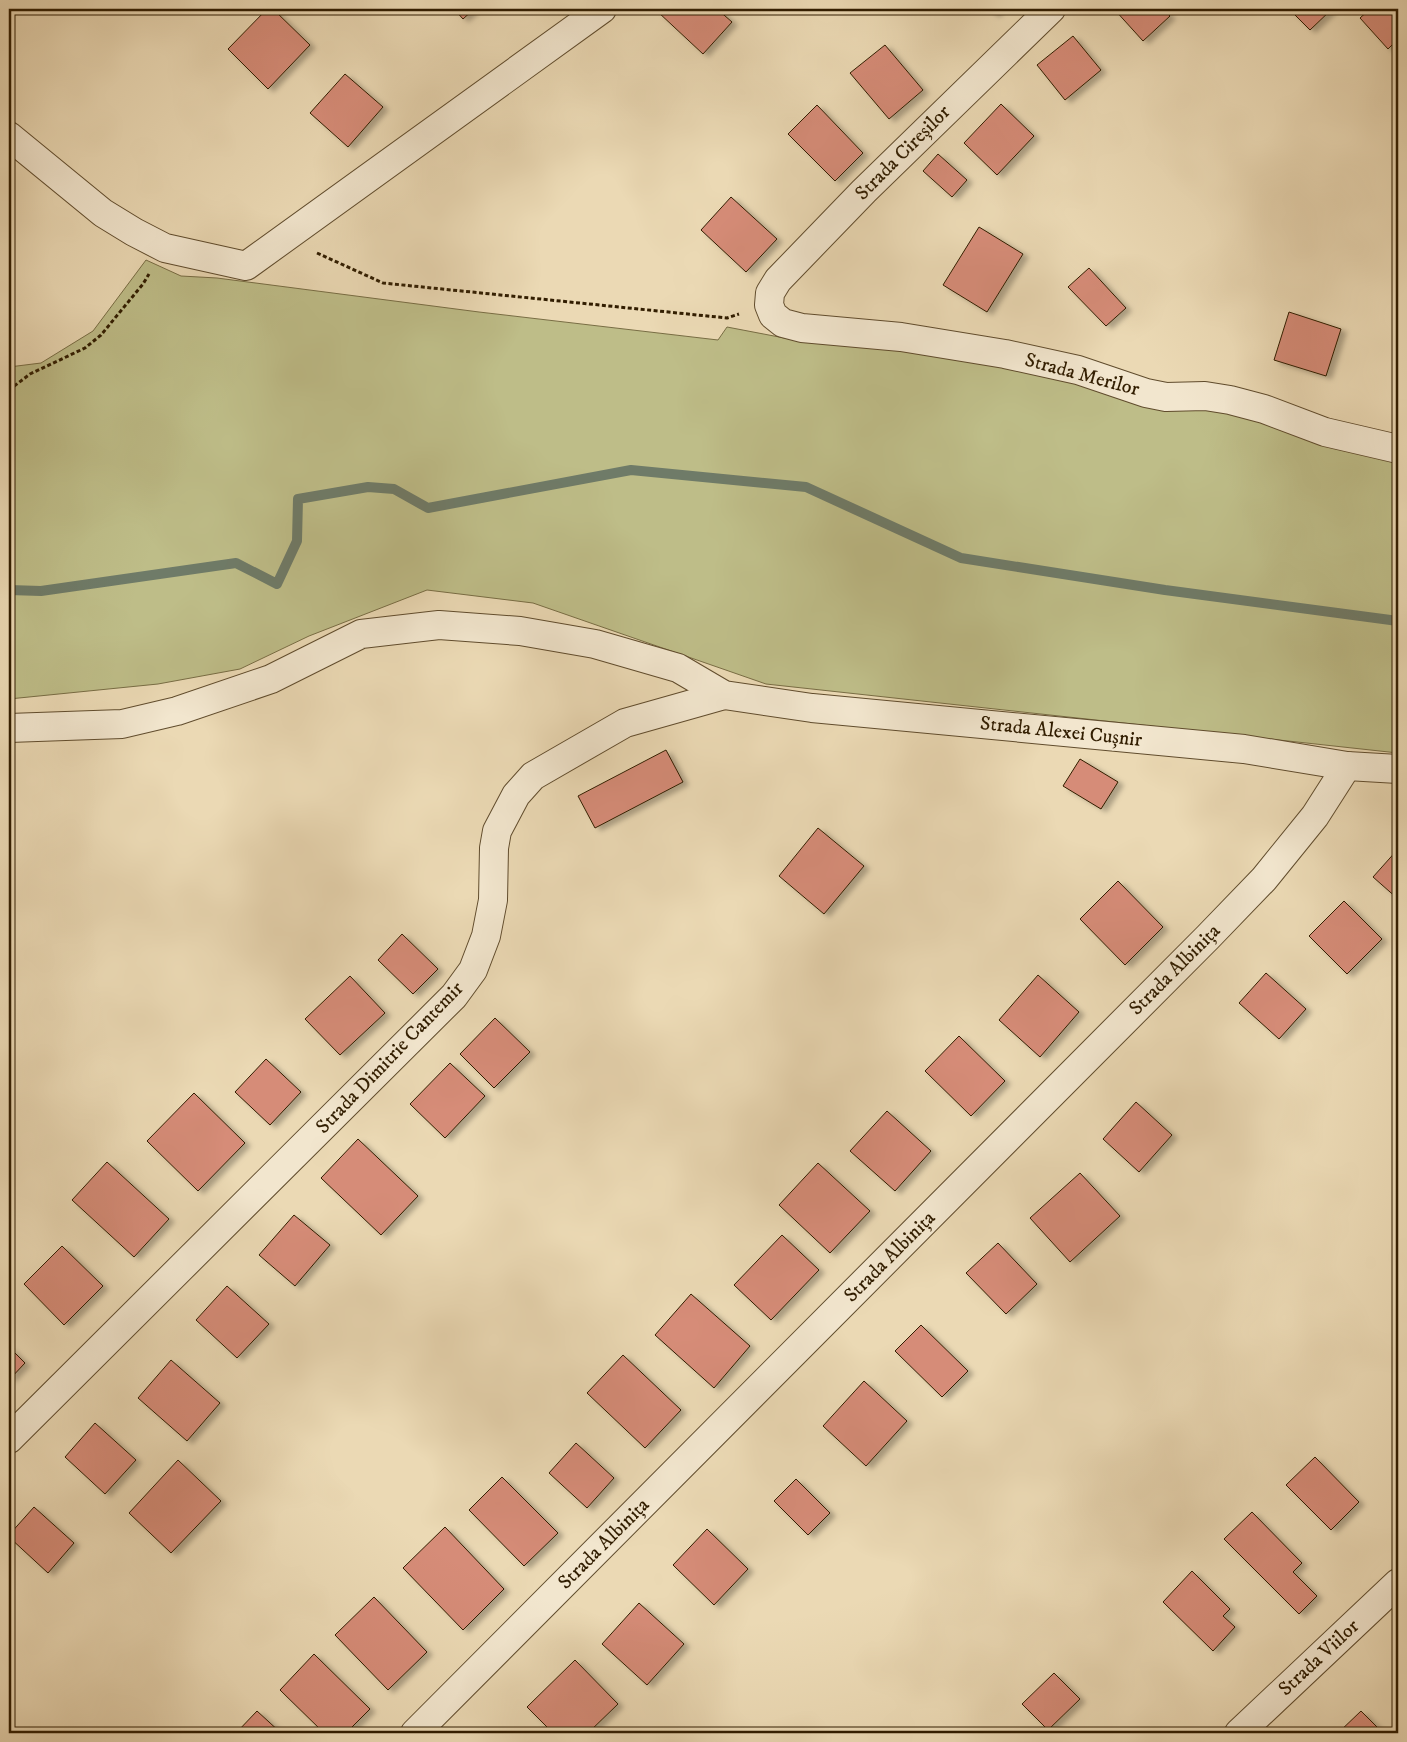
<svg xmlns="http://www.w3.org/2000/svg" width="1407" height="1742" font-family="'IM FELL DW Pica',serif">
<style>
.green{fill:#bebd88;stroke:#786d44}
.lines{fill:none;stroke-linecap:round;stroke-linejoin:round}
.stream{stroke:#6f7b68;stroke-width:10}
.building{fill:#d68c78;stroke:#311d00;filter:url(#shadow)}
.minor-casing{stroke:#604c2d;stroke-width:30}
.path{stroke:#311d00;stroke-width:3;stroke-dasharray:4 2.5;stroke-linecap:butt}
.minor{stroke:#f2e6ce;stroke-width:28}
.labels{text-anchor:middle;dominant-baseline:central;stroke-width:4;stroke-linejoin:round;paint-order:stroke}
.street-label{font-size:20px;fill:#311d00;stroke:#f2e6ce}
</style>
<defs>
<filter id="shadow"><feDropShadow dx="5.5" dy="3" stdDeviation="2.5" flood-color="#0004"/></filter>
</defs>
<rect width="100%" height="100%" fill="#ebd9b4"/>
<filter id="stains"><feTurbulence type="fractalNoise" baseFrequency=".004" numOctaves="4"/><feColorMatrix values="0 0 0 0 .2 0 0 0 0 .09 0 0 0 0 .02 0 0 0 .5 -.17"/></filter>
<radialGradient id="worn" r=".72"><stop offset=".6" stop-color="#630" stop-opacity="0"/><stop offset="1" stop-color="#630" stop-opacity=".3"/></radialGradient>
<!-- green -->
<polygon class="green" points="146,260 181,276 217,278 479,312 718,340 727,327 800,341 900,347 1211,406 1398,462 1398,753 766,684 533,603 427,590 309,636 240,669 158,684 9,699 9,367 41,363 93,331"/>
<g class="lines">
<!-- stream -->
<polyline class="stream" points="9,590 41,591 236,563 277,584 297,541 298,499 368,487 394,489 428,508 631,470 806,487 961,558 1165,590 1398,621"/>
</g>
<!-- building -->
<g class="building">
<polygon points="267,9 273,9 310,45 268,89 228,49"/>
<polygon points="454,9 474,9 463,19"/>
<polygon points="661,9 717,9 732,22 703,54 658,12"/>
<polygon points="988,9 999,9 994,14"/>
<polygon points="1114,9 1163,9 1170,16 1143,41"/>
<polygon points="1289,9 1332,9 1310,30"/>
<polygon points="1370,9 1398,9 1398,39 1388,49 1360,18"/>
<polygon points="1073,36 1101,70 1065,100 1037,65"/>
<polygon points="885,45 923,90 889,119 850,73"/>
<polygon points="345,74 383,107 348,147 310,113"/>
<polygon points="1001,104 1034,136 997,175 964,143"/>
<polygon points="817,105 863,153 835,181 788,134"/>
<polygon points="938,154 967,180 952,197 923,171"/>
<polygon points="731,197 777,239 746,272 701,230"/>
<polygon points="979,227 1023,254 987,312 943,285"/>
<polygon points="1089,268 1126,308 1106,326 1068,287"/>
<polygon points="1289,312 1341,329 1326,376 1274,360"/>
<polygon points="666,750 683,782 595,828 578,796"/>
<polygon points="1080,759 1118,782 1101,809 1063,786"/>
<polygon points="818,828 864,866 824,914 779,876"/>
<polygon points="1398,849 1398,899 1373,877"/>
<polygon points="1118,881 1163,927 1125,965 1080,919"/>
<polygon points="1344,901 1382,939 1347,974 1309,936"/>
<polygon points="402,934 438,969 413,994 378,960"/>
<polygon points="1266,973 1306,1009 1279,1039 1239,1003"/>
<polygon points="1038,975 1079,1012 1040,1057 999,1020"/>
<polygon points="350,976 385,1013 340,1055 305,1019"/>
<polygon points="495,1018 530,1052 494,1088 460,1054"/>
<polygon points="959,1036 1005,1081 971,1116 925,1071"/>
<polygon points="266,1059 301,1092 270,1125 235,1092"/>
<polygon points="450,1063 485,1096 445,1138 410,1104"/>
<polygon points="194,1093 245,1143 198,1191 147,1141"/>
<polygon points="1136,1102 1172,1135 1139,1172 1103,1139"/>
<polygon points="887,1111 931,1151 895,1191 850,1151"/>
<polygon points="358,1139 418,1196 381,1235 321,1178"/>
<polygon points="107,1162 169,1219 134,1257 72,1200"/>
<polygon points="818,1163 870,1211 830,1253 779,1205"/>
<polygon points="1080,1173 1120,1216 1070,1262 1030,1218"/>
<polygon points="294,1215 330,1245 295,1286 259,1255"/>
<polygon points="782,1235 819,1270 771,1320 734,1285"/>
<polygon points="998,1243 1037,1284 1006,1314 966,1273"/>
<polygon points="62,1246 103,1286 64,1325 24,1284"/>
<polygon points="227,1286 269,1324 237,1358 196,1320"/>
<polygon points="691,1294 750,1346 714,1388 655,1335"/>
<polygon points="921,1325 968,1371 942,1397 895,1351"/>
<polygon points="9,1347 25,1363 9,1380"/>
<polygon points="623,1355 681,1410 645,1448 587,1393"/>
<polygon points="171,1360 220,1403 187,1441 138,1398"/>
<polygon points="864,1381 907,1421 866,1466 823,1426"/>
<polygon points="95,1423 136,1460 105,1494 65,1457"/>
<polygon points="576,1443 614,1478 587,1508 549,1473"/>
<polygon points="1315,1457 1359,1502 1331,1530 1286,1485"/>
<polygon points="178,1460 221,1501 171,1553 129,1513"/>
<polygon points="502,1477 558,1533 524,1566 469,1510"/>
<polygon points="796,1479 830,1513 808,1535 774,1501"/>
<polygon points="34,1507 74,1543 48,1573 9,1537 9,1535"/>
<polygon points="1252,1512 1302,1563 1293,1572 1317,1596 1299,1614 1224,1539"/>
<polygon points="445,1527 504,1589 463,1630 403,1568"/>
<polygon points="707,1529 748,1569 714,1605 673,1565"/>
<polygon points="1192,1571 1230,1609 1223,1616 1235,1627 1213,1651 1163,1602"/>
<polygon points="374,1597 427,1652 388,1690 335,1635"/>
<polygon points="639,1603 684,1644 647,1685 602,1644"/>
<polygon points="314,1654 370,1709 346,1733 324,1733 280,1690"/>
<polygon points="575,1660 618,1704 588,1733 553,1733 527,1707"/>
<polygon points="1054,1673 1080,1699 1048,1730 1022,1704"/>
<polygon points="257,1711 281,1733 236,1733"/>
<polygon points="1361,1711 1383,1733 1338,1733"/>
</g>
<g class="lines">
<!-- minor casing -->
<g class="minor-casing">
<g id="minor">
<polyline points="1051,9 864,191 778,280 770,293 769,305 773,315 783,323 802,328 901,337 1005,354 1078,370 1146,393 1166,397 1205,396 1230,400 1264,409 1325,432 1398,449"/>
<polyline points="9,136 103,213 134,232 165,248 246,266 602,9"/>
<polyline points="9,728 122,724 177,711 271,679 361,634 439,625 520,631 595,644 678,668 724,695 812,708 1244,749 1347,766 1398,769"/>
<polyline points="9,1439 454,996 473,970 486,936 493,900 494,848 497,831 516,795 533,776 625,723 724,695"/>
<polyline points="415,1733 1208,937 1264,879 1315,816 1347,766"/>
<polyline points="1239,1733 1398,1583"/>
</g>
</g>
<!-- path -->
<g class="path">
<polyline points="317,253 383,283 727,318 739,314"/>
<polyline points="9,390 30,374 85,348 101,335 143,284 149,274"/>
</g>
<!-- minor -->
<use href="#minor" class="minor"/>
</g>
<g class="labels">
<!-- street labels -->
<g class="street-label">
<text transform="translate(903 153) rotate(-45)">Strada Cireșilor</text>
<text transform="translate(1082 375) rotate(15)">Strada Merilor</text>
<text transform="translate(1061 732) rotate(6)">Strada Alexei Cușnir</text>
<text transform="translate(1175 970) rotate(-45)">Strada Albinița</text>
<text transform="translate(390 1058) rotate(-46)">Strada Dimitrie Cantemir</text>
<text transform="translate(890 1257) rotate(-45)">Strada Albinița</text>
<text transform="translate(604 1544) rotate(-45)">Strada Albinița</text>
<text transform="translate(1319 1658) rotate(-43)">Strada Viilor</text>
</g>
</g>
<!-- margin -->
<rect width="1407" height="1742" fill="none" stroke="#ebd9b4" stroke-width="30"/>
<rect x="10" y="10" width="1387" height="1722" fill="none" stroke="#311d00" stroke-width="2.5"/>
<rect x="15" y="15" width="1377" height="1712" fill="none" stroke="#311d00"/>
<rect width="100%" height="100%" filter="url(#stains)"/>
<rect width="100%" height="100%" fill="url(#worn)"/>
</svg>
